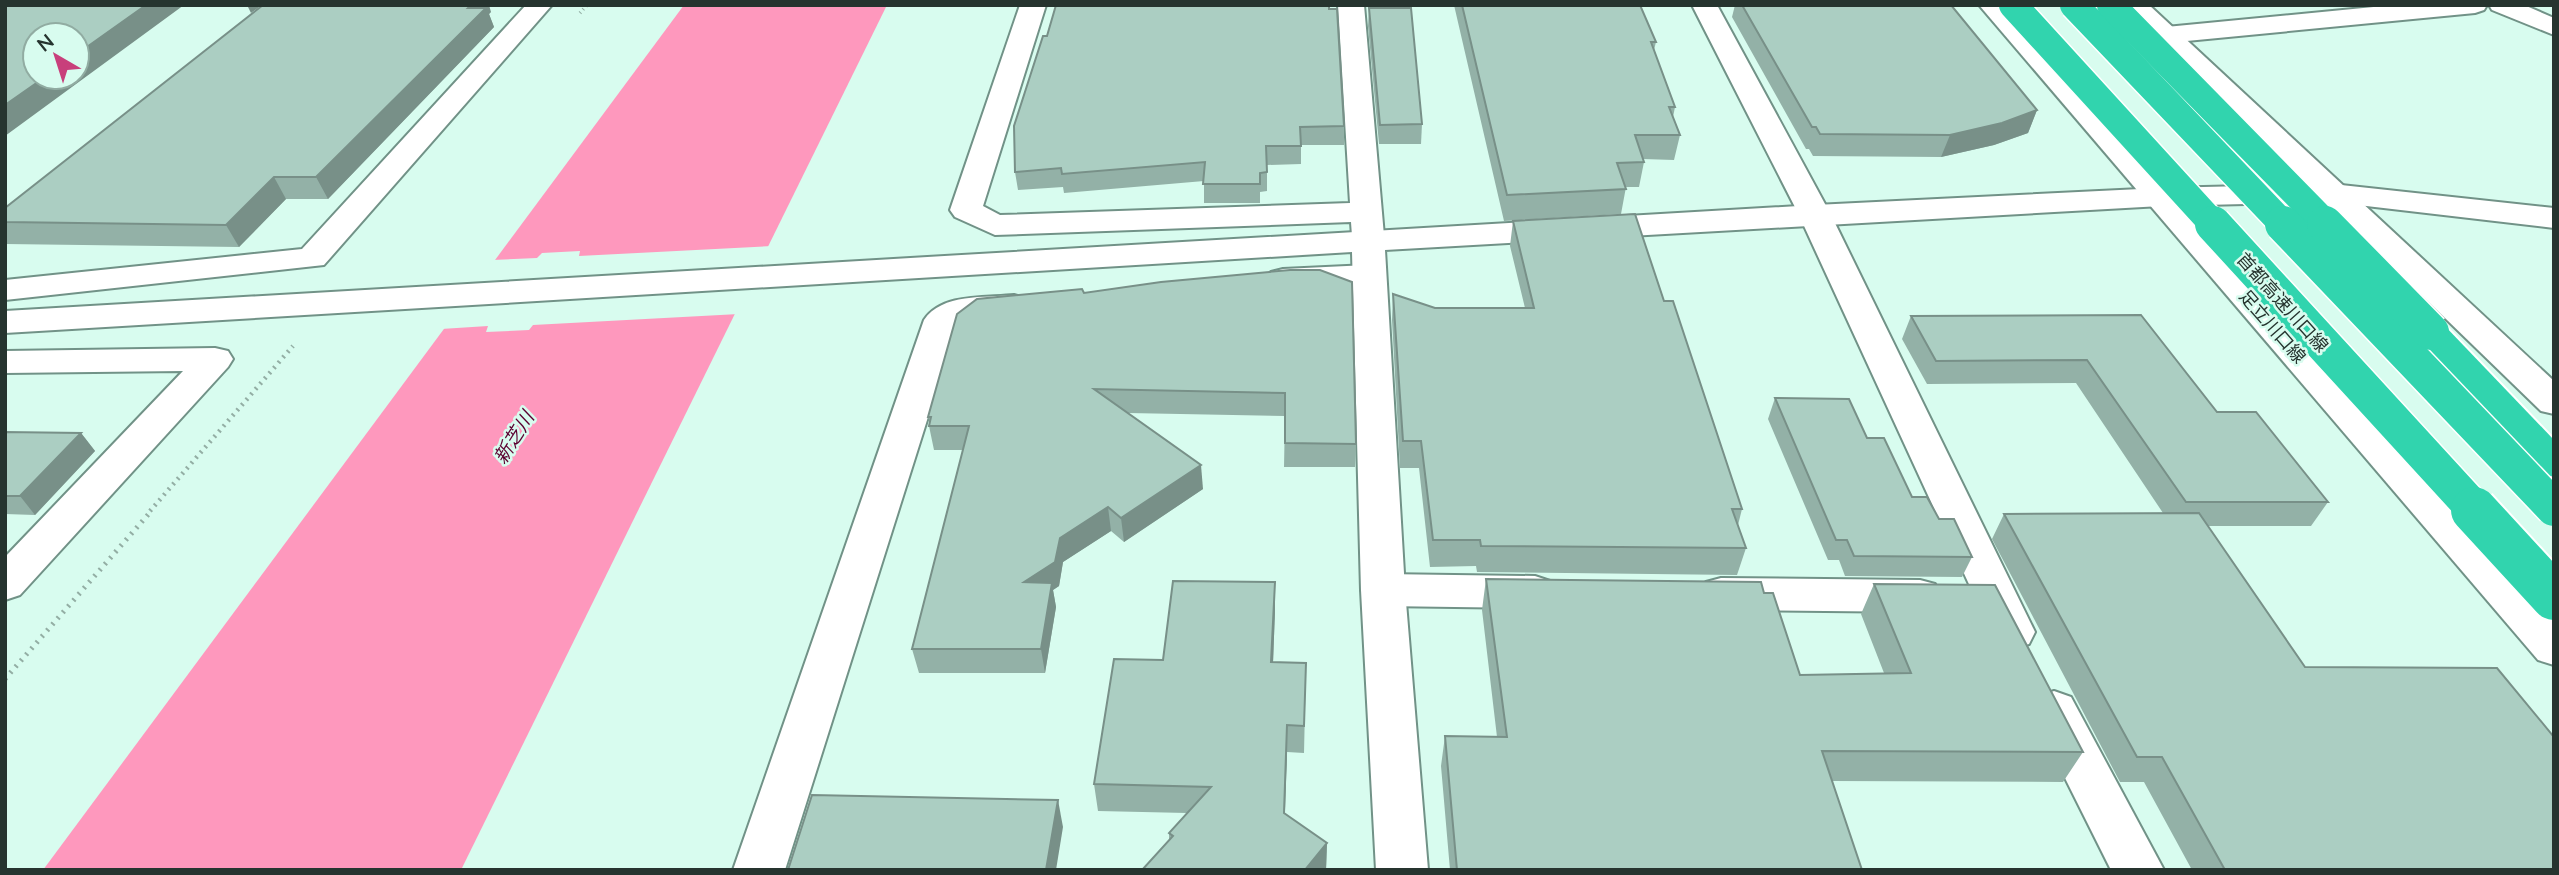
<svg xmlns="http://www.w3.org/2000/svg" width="2559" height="875" font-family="Lato,'Noto Sans JP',sans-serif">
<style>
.water{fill:#fe98bd}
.pier{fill:#d8fcef}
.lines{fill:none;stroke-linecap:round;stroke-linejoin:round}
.minor-casing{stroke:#719287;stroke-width:4}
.tertiary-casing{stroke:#719287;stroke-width:4}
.secondary-casing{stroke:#719287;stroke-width:4}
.motorway-casing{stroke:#fff;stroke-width:4}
.path-far2{stroke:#93aea4;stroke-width:3.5;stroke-dasharray:1 3.5;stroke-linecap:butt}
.path-far1{stroke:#93aea4;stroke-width:4.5;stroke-dasharray:2 5;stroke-linecap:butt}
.path{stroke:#93aea4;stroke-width:5;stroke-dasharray:2 6;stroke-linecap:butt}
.minor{fill:#fff;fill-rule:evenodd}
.tertiary{fill:#fff;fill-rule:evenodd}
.secondary{fill:#fff;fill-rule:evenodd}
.motorway{fill:#31d4ae;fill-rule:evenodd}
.motorway-bridge-far2-casing{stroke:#fff;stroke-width:31;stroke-linecap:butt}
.motorway-bridge-far1-casing{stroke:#fff;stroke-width:39;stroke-linecap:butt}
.motorway-bridge-casing{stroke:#fff;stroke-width:50;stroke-linecap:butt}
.motorway-bridge-far2{stroke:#31d4ae;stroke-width:28}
.motorway-bridge-far1{stroke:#31d4ae;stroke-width:36}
.motorway-bridge{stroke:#31d4ae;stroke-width:46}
.wall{fill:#93b1a7}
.shaded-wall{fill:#789088}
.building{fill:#abcec2;stroke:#789088;stroke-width:2}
.labels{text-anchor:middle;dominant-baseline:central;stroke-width:5;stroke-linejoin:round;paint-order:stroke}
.street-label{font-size:18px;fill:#26342f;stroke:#d8fcef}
.water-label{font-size:19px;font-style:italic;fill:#5b0030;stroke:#d8fcef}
</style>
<rect width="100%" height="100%" fill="#d8fcef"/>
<!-- water -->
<polygon class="water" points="684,5 887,5 461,870 43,870"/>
<!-- pier -->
<polygon class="pier" points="772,246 739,314 533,325 529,330 486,332 488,326 441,329 492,260 537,258 542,253 580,251 579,256"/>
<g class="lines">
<!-- minor casing -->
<g class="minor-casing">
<g id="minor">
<polygon points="526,5 552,5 324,265 5,300 5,280 302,249"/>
<polygon points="1020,5 1046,5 983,206 1000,215 1350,203 1338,5 1364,5 1384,236 1379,243 1368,246 1357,243 1352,236 1351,222 995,235 955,217 950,210"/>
<polygon points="1692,5 1717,5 1831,215 2035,632 2029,644 2013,649 1997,644 1991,632 1799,215"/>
<polygon points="2394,5 2487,5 2484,10 2475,13 2166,43 2157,41 2153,35 2157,29 2166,27"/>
<polygon points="2489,5 2524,5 2554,18 2554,35 2492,10"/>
<polygon points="1368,265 1380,268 1385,275 1380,282 1283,289 1271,286 1266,279 1271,272 1283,269"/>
<path d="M1014 295 1026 298 1031 305 1026 312 964 320 957 325 785 870H733L924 320C942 293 985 298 1014 295Z"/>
<polygon points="215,348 228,351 233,359 228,367 20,595 5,600 5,557 183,371 5,373 5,351"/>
<polygon points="1383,574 1535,576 1550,581 1557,592 1550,603 1535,608 1383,606 1368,601 1361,590 1368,579"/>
<polygon points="1721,578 1920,580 1935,584 1942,596 1935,608 1920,612 1721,610 1706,606 1699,594 1706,582"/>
<polygon points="2054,691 2071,697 2164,870 2111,870 2031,710 2037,697"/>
</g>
</g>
<!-- tertiary casing -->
<g class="tertiary-casing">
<polygon id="tertiary" points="2332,184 2554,208 2554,228 2332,202 2161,206 1385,250 1405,590 1428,870 1376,870 1361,590 1352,252 5,333 5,311 1815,205 2161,188"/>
</g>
<!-- secondary casing -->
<g class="secondary-casing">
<g id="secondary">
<polygon points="1979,5 2005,5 2554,618 2554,665 2538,660"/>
<polygon points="2122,5 2149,5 2554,381 2554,414 2541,411"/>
</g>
</g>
<!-- motorway casing -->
<g class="motorway-casing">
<polygon id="motorway" points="2431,321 2443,324 2554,440 2554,477 2540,473 2419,340 2413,332 2419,324"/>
</g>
<!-- path-far2 -->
<polyline class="path-far2" points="580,13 587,5"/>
<!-- path-far1 -->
<polyline class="path-far1" points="150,511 293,346"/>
<!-- path -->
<polyline class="path" points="5,679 152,510"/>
<!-- minor -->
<use href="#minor" class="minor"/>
<!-- tertiary -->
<use href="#tertiary" class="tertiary"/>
<!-- secondary -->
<use href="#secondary" class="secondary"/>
<!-- motorway -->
<use href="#motorway" class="motorway"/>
<!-- motorway-bridge-far2 casing -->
<g class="motorway-bridge-far2-casing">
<g id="motorway-bridge-far2">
<polyline points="2013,5 2214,225"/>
<polyline points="2074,5 2284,225"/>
<polyline points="2111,5 2327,225"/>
</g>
</g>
<!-- motorway-bridge-far1 casing -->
<g class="motorway-bridge-far1-casing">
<g id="motorway-bridge-far1">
<polyline points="2213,224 2476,511"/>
<polyline points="2283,224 2554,508"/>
<polyline points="2325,224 2431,332"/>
</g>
</g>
<!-- motorway-bridge casing -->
<g class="motorway-bridge-casing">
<polyline id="motorway-bridge" points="2474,510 2554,597"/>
</g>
<!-- motorway-bridge-far2 -->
<use href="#motorway-bridge-far2" class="motorway-bridge-far2"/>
<!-- motorway-bridge-far1 -->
<use href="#motorway-bridge-far1" class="motorway-bridge-far1"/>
<!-- motorway-bridge -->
<use href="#motorway-bridge" class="motorway-bridge"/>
</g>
<!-- wall -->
<g class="wall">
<polygon points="1454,5 1640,5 1656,42 1654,50 1675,107 1673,117 1680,135 1674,160 1643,159 1644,162 1639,187 1626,187 1621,214 1504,221"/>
<polygon points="1735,5 1951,5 2037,110 2028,133 1994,145 1941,157 1813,156 1809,149 1806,149 1732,17"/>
<polygon points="1369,8 1422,124 1421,144 1379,144 1368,26"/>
<polygon points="491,12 489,14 494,27 328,199 286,199 239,247 5,244 5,208"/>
<polygon points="1014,126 1344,126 1344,145 1301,145 1301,164 1267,165 1267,191 1260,192 1260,203 1204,203 1204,181 1064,193 1063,187 1018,190 1015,172"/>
<polygon points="1513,221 1664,301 1742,509 1738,525 1746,548 1737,575 1477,572 1476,566 1430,567 1419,468 1400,468 1392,320 1393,294 1435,308 1525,308 1510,246"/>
<polygon points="1161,282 1356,444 1355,467 1284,467 1285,416 1128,413 1203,489 1124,542 1111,531 1063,562 1059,586 1053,590 1056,607 1045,673 919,673 912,649 963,450 934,450 929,426 930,423 928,417 1084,293"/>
<polygon points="2141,315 2217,412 2328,502 2311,526 2207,526 2305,667 2554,870 2192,870 2144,782 2120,782 1992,539 2004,514 2163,513 2076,383 1927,384 1902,339 1911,316"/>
<polygon points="1775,398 1867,438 1912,497 1939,519 1972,557 1962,577 1845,576 1839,560 1828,560 1768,419"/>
<polygon points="5,432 81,433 95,451 35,515 5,514"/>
<polygon points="1486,579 1764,593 1800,675 1884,673 1861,614 1874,584 2083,752 2063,782 1832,781 1862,870 1450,870 1441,766 1445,736 1497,737 1482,610"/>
<polygon points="1275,610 1273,662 1306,663 1304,753 1287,752 1284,814 1327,843 1326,870 1142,870 1169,841 1169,833 1187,813 1098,811 1094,784 1163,660"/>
</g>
<!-- shaded-wall -->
<g class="shaded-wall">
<polygon points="146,5 184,5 5,136 5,105 45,77 77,77 77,54"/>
<polygon points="247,5 262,5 251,13"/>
<polygon points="471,5 489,5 491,12 489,14 494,27 328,199 316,177"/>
<polygon points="2037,110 2028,133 1994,145 1941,157 1950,135"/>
<polygon points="274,177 286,199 239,247 226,225"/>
<polygon points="81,433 95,451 35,515 20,496"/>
<polygon points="1201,465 1203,489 1124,542 1121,518"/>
<polygon points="1108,507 1111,531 1063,562 1059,586 1053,590 1056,607 1045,673 1041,649 1024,582 1060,538"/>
<polygon points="1275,582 1275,610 1272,690 1271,662"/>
<polygon points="1287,725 1287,752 1284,840 1284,813"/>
<polygon points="1058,800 1063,827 1056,870 1046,870"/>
<polygon points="1327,843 1326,870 1305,870"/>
</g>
<!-- building -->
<g class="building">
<polygon points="5,5 146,5 77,54 77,35 35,35 35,77 45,77 5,105"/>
<polygon points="263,5 471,5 468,8 486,8 316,177 274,177 226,225 5,222 5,208"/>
<polygon points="1056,5 1329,5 1329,9 1337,9 1344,126 1300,127 1301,146 1266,146 1267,172 1260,173 1260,184 1203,184 1205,162 1062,174 1061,168 1015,172 1014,126 1043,36 1047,36"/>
<polygon points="1462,5 1640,5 1656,42 1651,42 1675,107 1669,107 1680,135 1635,135 1644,162 1617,163 1626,189 1507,195"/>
<polygon points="1742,5 1951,5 2037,110 2002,123 1950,135 1820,134 1816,127 1812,127"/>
<polygon points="1369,8 1411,8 1422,124 1380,125"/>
<polygon points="1635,214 1664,301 1673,301 1742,509 1732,509 1746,548 1481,546 1480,540 1433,540 1421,441 1403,441 1393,294 1435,308 1534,308 1513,221"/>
<polygon points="1290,270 1320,270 1352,282 1356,444 1285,443 1285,393 1094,389 1201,465 1121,518 1108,507 1060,538 1055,562 1024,582 1052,583 1041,649 912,649 969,426 929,426 931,417 928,417 957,314 977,299 1082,289 1084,293 1161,282"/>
<polygon points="2141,315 2217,412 2256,412 2328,502 2186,502 2087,360 1936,361 1911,316"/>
<polygon points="1775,398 1849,399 1867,438 1884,438 1912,497 1927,497 1939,519 1954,519 1972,557 1854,556 1847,540 1836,540"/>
<polygon points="5,432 81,433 20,496 5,496"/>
<polygon points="2199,513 2305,667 2497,668 2554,737 2554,870 2225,870 2162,757 2137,757 2004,514"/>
<polygon points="1486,579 1761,582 1764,593 1773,593 1800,675 1911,673 1874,584 1995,585 2083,752 1822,751 1862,870 1457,870 1445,736 1507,737"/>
<polygon points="1173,581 1275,582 1271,662 1306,663 1304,726 1287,725 1284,813 1327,843 1305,870 1142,870 1173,836 1169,833 1211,787 1094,784 1114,659 1163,660"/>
<polygon points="812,795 1058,800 1046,870 788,870"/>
</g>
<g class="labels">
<!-- street labels -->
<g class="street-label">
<text transform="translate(2283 302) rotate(48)">首都高速川口線</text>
<text transform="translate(2273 326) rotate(49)">足立川口線</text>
</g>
<!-- water labels -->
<g class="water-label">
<text transform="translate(513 437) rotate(-58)">新芝川</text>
</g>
</g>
<!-- border -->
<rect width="2559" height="875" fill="none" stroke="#26342f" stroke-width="14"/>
<!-- north arrow -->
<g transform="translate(56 56) rotate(321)"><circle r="33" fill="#d8fcef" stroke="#91aca2" stroke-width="2"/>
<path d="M0-5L12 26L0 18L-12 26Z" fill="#c83f7b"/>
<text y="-10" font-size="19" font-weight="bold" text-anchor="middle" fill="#26342f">N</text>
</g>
</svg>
